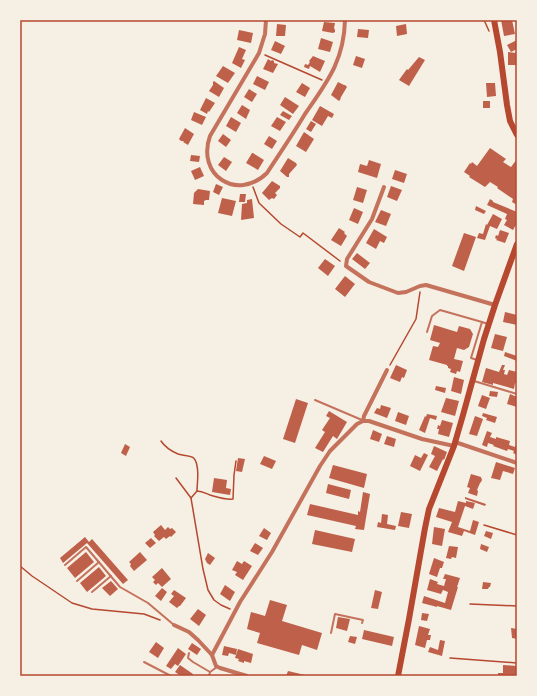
<svg xmlns="http://www.w3.org/2000/svg" width="537" height="696" font-family="Commissioner,sans-serif">
<style>
.building{fill:#bf614a}
.lines{fill:none;stroke-linecap:round;stroke-linejoin:round}
.path{stroke:#b5482f;stroke-width:1.5}
.service{stroke:#c5725c;stroke-width:2}
.minor{stroke:#c5725c;stroke-width:4}
.secondary{stroke:#b5482f;stroke-width:6}
.neatline{fill:none;stroke:#b5482f;stroke-width:1.5}
</style>
<rect width="100%" height="100%" fill="#f6efe4"/>
<!-- building -->
<g class="building">
<polygon points="501,20 512,20 515,34 504,36"/>
<polygon points="324,22 335,23 334,28 335,30 335,32 333,33 322,31"/>
<polygon points="277,24 286,25 285,36 276,36"/>
<polygon points="406,24 407,34 397,36 396,26"/>
<polygon points="358,29 369,30 368,38 357,37"/>
<polygon points="239,30 253,33 251,43 237,40"/>
<polygon points="321,38 333,42 330,52 318,49"/>
<polygon points="517,40 517,49 511,52 507,45"/>
<polygon points="275,41 285,46 281,54 271,50"/>
<polygon points="239,47 246,50 242,59 245,60 241,68 232,63"/>
<polygon points="508,52 516,53 516,65 508,65"/>
<polygon points="313,56 325,61 320,72 310,66 309,69 304,67 305,64 308,65 310,62 309,61"/>
<polygon points="356,56 365,59 362,68 353,65"/>
<polygon points="419,57 425,60 409,86 399,80 407,69 408,70"/>
<polygon points="268,59 271,61 272,60 274,61 274,63 278,64 273,73 263,69"/>
<polygon points="223,66 235,73 228,83 216,76"/>
<polygon points="257,76 269,82 265,90 253,84"/>
<polygon points="214,81 224,88 219,97 209,91 213,85 213,82"/>
<polygon points="338,82 344,85 345,85 347,87 341,97 340,100 339,101 331,95"/>
<polygon points="302,83 310,88 305,97 296,92"/>
<polygon points="486,83 495,83 496,96 487,97"/>
<polygon points="249,89 257,94 252,102 244,97"/>
<polygon points="285,97 299,106 293,114 280,105"/>
<polygon points="206,98 215,103 209,112 208,111 207,114 200,110"/>
<rect x="483" y="101" width="7" height="7"/>
<polygon points="242,105 250,110 246,119 237,113"/>
<polygon points="320,106 334,114 332,118 328,116 322,126 312,120"/>
<polygon points="283,111 292,116 289,120 280,115"/>
<polygon points="194,112 206,117 202,125 191,120"/>
<polygon points="231,117 241,123 236,132 226,126"/>
<polygon points="277,117 286,122 280,131 271,126"/>
<polygon points="311,121 316,124 311,132 306,129"/>
<polygon points="185,128 194,134 188,145 183,142 184,141 181,141 179,139"/>
<polygon points="304,132 314,139 306,152 296,146"/>
<polygon points="223,134 231,140 226,147 218,141"/>
<polygon points="269,136 277,141 272,149 264,144"/>
<polygon points="490,148 506,159 503,162 511,167 517,159 517,205 512,202 513,199 497,188 498,187 490,182 485,187 469,177 470,176 464,172 470,163 471,164 472,162 477,166"/>
<polygon points="252,153 253,153 264,160 258,170 246,163"/>
<polygon points="191,155 200,156 199,162 190,161"/>
<polygon points="224,157 232,162 226,171 218,165"/>
<polygon points="288,158 296,163 297,165 289,174 289,177 287,177 280,171"/>
<polygon points="369,160 381,164 377,178 358,172 360,164 367,166"/>
<polygon points="200,167 204,176 195,180 191,171"/>
<polygon points="395,170 407,174 404,183 392,179"/>
<polygon points="272,181 280,186 280,188 275,193 277,195 274,199 272,198 269,200 262,193"/>
<polygon points="216,184 223,187 219,195 213,192"/>
<polygon points="391,186 402,190 397,201 387,197"/>
<polygon points="357,187 367,190 363,203 353,200"/>
<polygon points="198,189 210,191 209,200 206,200 204,201 204,205 193,204 194,193"/>
<polygon points="240,194 246,194 245,202 239,202"/>
<polygon points="222,198 236,201 232,216 218,213"/>
<polygon points="252,199 254,218 241,220 242,204 247,203 247,200"/>
<polygon points="490,199 493,201 493,202 517,212 517,223 513,230 504,225 507,220 505,219 507,214 487,205"/>
<polygon points="476,206 486,211 484,214 475,210"/>
<polygon points="354,208 363,212 358,224 349,220"/>
<polygon points="381,210 391,214 386,226 375,222"/>
<polygon points="493,214 502,219 497,229 490,226 485,240 477,238 479,233 483,234 486,224 487,225"/>
<polygon points="339,228 345,232 344,233 347,236 341,246 331,240"/>
<polygon points="374,229 387,237 384,243 380,241 376,249 366,243"/>
<polygon points="500,230 509,233 505,243 496,240 497,239 495,238 496,235 498,236"/>
<polygon points="464,233 476,237 464,271 452,266"/>
<polygon points="357,253 370,263 365,269 352,259"/>
<polygon points="325,259 335,266 328,276 318,268"/>
<polygon points="345,276 355,284 345,297 335,289"/>
<polygon points="505,312 517,315 517,325 503,322"/>
<polygon points="434,325 457,332 459,326 470,329 473,334 469,347 464,350 457,348 454,359 463,361 460,372 457,371 456,374 450,372 451,369 448,368 448,366 447,366 447,365 429,360 433,346 438,347 440,343 430,340"/>
<polygon points="495,334 507,337 503,351 491,348"/>
<polygon points="505,352 517,356 517,361 504,356"/>
<polygon points="396,365 407,370 404,378 402,377 400,382 390,378"/>
<polygon points="502,365 505,365 503,370 505,370 504,374 507,375 509,370 517,372 517,384 515,383 514,389 493,383 493,385 482,382 486,368 499,372"/>
<polygon points="454,377 464,380 461,394 451,391"/>
<polygon points="436,386 446,388 445,393 435,390"/>
<polygon points="490,391 498,392 497,397 489,396"/>
<polygon points="510,394 517,397 517,407 507,404"/>
<polygon points="482,395 490,398 486,409 478,406"/>
<polygon points="446,398 459,401 455,416 441,412"/>
<polygon points="296,399 308,403 295,443 283,439"/>
<polygon points="381,405 391,408 387,418 374,413 377,408 380,409"/>
<polygon points="329,411 347,422 337,439 333,436 323,452 315,448 325,432 322,430 330,418 326,416"/>
<polygon points="398,412 409,416 406,425 395,421"/>
<polygon points="483,413 497,417 495,423 486,420 487,418 482,416"/>
<polygon points="427,414 437,416 436,420 430,418 425,433 419,430 425,416 426,417"/>
<polygon points="475,416 483,419 477,436 469,434"/>
<polygon points="442,420 453,423 449,437 438,434 439,429 437,429 438,425 440,426"/>
<polygon points="373,430 382,434 379,442 370,439"/>
<polygon points="487,431 492,433 490,437 496,439 496,437 510,441 509,445 515,447 517,442 517,455 513,453 514,451 508,449 507,451 493,446 494,445 488,443 487,447 482,445"/>
<polygon points="387,436 396,439 394,447 384,444"/>
<polygon points="125,444 130,447 126,456 121,453"/>
<polygon points="434,446 447,452 444,460 443,459 437,471 429,467 435,456 431,454"/>
<polygon points="424,453 428,455 420,471 410,466 415,455 421,458"/>
<polygon points="264,456 276,461 272,469 260,464"/>
<polygon points="238,458 245,459 242,472 236,471"/>
<polygon points="496,462 515,468 513,474 503,471 500,480 491,478"/>
<polygon points="333,465 367,474 364,488 329,478"/>
<polygon points="471,474 481,477 482,480 481,482 480,483 477,490 478,491 477,496 468,493 470,488 467,487"/>
<polygon points="214,478 227,480 226,488 231,489 230,495 212,492"/>
<polygon points="328,484 351,490 349,499 326,493"/>
<polygon points="363,492 370,494 364,530 355,529 356,526 307,515 310,504 358,515 358,511 360,512"/>
<polygon points="465,497 486,504 485,506 465,499"/>
<polygon points="458,501 466,503 466,501 475,503 473,509 465,506 458,527 470,531 473,520 479,522 475,535 464,531 462,536 448,532 452,522 436,517 439,508 455,512"/>
<polygon points="401,512 412,514 409,528 398,526"/>
<polygon points="382,514 388,515 387,524 396,526 395,530 377,527 378,522 381,523"/>
<polygon points="161,525 165,530 168,527 170,529 172,528 176,532 171,537 170,536 166,539 164,537 159,541 154,536 155,535 153,532"/>
<polygon points="434,527 445,529 442,546 432,544"/>
<polygon points="264,528 271,533 267,540 259,536"/>
<polygon points="315,530 355,539 352,552 312,544"/>
<polygon points="486,531 493,533 491,539 484,536"/>
<polygon points="85,537 89,542 92,539 128,580 123,584 87,543 63,563 60,558"/>
<polygon points="151,538 156,543 150,548 145,543"/>
<polygon points="255,543 263,548 258,555 250,551"/>
<polygon points="481,544 489,547 487,552 480,549"/>
<polygon points="449,546 458,547 456,558 452,557 451,559 446,558"/>
<polygon points="86,552 94,562 75,578 67,568"/>
<polygon points="140,552 147,560 134,571 130,566 131,564 129,562"/>
<polygon points="208,553 215,558 210,565 207,563 205,559"/>
<polygon points="434,558 444,562 442,568 440,568 437,577 429,574"/>
<polygon points="237,561 242,564 244,561 252,566 243,580 235,575 237,572 232,570"/>
<polygon points="99,567 106,576 87,592 80,583"/>
<polygon points="162,568 171,579 162,587 158,583 156,585 153,582 155,580 152,577"/>
<polygon points="445,574 460,578 457,587 458,587 451,610 437,606 437,607 422,603 424,596 445,603 448,592 443,590 441,594 427,590 430,579 438,582 437,584 444,586 446,579 443,579"/>
<polygon points="111,581 118,589 110,596 102,588"/>
<polygon points="483,582 491,583 490,587 489,587 488,589 482,589"/>
<polygon points="225,585 235,592 230,601 220,594"/>
<polygon points="162,588 167,592 161,601 155,596"/>
<polygon points="174,590 186,598 180,606 179,606 177,608 169,602 174,596 171,594"/>
<polygon points="375,590 382,592 378,609 371,608"/>
<polygon points="270,600 287,605 282,621 322,633 317,650 302,645 299,655 257,643 260,633 247,629 251,612 265,616"/>
<polygon points="198,609 206,615 199,626 190,619"/>
<polygon points="422,613 429,614 427,621 421,620"/>
<polygon points="338,617 350,619 347,631 336,628"/>
<polygon points="419,626 430,629 428,635 431,635 430,640 427,640 425,648 415,645"/>
<polygon points="511,628 517,629 517,639 512,638"/>
<polygon points="364,630 394,637 392,646 362,639"/>
<polygon points="350,636 357,637 355,644 348,642"/>
<polygon points="440,640 445,641 442,656 428,652 430,647 438,650"/>
<polygon points="156,642 164,648 158,658 149,652"/>
<polygon points="192,643 201,649 197,655 188,649"/>
<polygon points="224,646 237,649 236,655 229,653 228,656 222,655"/>
<polygon points="178,648 186,654 178,666 175,664 171,669 166,666"/>
<polygon points="238,649 253,654 251,663 244,661 244,663 238,661 239,659 235,658"/>
<polygon points="180,665 193,674 192,676 181,676 175,672"/>
<polygon points="503,665 517,666 517,676 498,676 498,673 503,673"/>
<polygon points="288,671 305,675 305,676 286,676"/>
</g>
<g class="lines">
<!-- path -->
<g class="path">
<polyline points="484,20 489,31"/>
<polyline points="265,55 322,80"/>
<polyline points="253,187 259,203 281,224 300,237 303,233 340,261"/>
<polyline points="390,365 416,319 420,292"/>
<path d="M161 441C165 447 171 451 178 454 187 457 195 453 197 466 199 474 197 483 197 491"/>
<polyline points="176,478 191,498 203,569 208,590 214,600 221,605 230,609"/>
<path d="M191 498 197 491C202 491 205 493 210 495 217 497 226 500 233 499L234 475 236 461"/>
<polyline points="484,525 517,535"/>
<polyline points="20,566 32,576 72,603 92,609 144,614 160,620"/>
<polyline points="470,604 517,606"/>
<polyline points="450,658 517,663"/>
</g>
<!-- service -->
<g class="service">
<polyline points="427,332 432,316 440,310 482,322"/>
<polyline points="477,360 471,358 482,322 488,324"/>
<polyline points="474,381 517,394"/>
<polyline points="315,400 362,420"/>
<polyline points="65,565 86,547 120,587 148,603 174,625"/>
<polyline points="77,581 99,562"/>
<polyline points="92,592 111,576"/>
<polyline points="331,633 335,614 363,620 362,623"/>
<polyline points="189,653 188,658 193,662 210,672 217,667"/>
<polyline points="144,662 171,676"/>
<polyline points="209,676 210,672"/>
</g>
<!-- minor -->
<g class="minor">
<path d="M266 20 265 34 259 53 210 136C196 175 237 202 267 173 280 153 293 134 305 114 327 82 344 61 345 20"/>
<polyline points="384,187 372,219 347,259 346,266 369,282 398,293 406,292 420,286 426,285 495,305"/>
<polyline points="363,421 364,416 387,370"/>
<polyline points="455,442 517,463"/>
<polyline points="174,625 189,632 198,640 212,655 216,666 220,668 247,676"/>
<polyline points="212,655 240,602 272,552 320,466 330,451 357,424 363,421 369,421 422,439 454,446"/>
</g>
<!-- secondary -->
<g class="secondary">
<polyline points="494,20 500,52 507,105 510,121 517,135"/>
<polyline points="398,676 409,619 425,528 429,509 454,446 463,415 484,339 495,305 517,244"/>
</g>
</g>
<!-- border -->
<rect width="537" height="696" fill="none" stroke="#f6efe4" stroke-width="42"/>
<rect x="21" y="21" width="495" height="654" class="neatline"/>
</svg>
